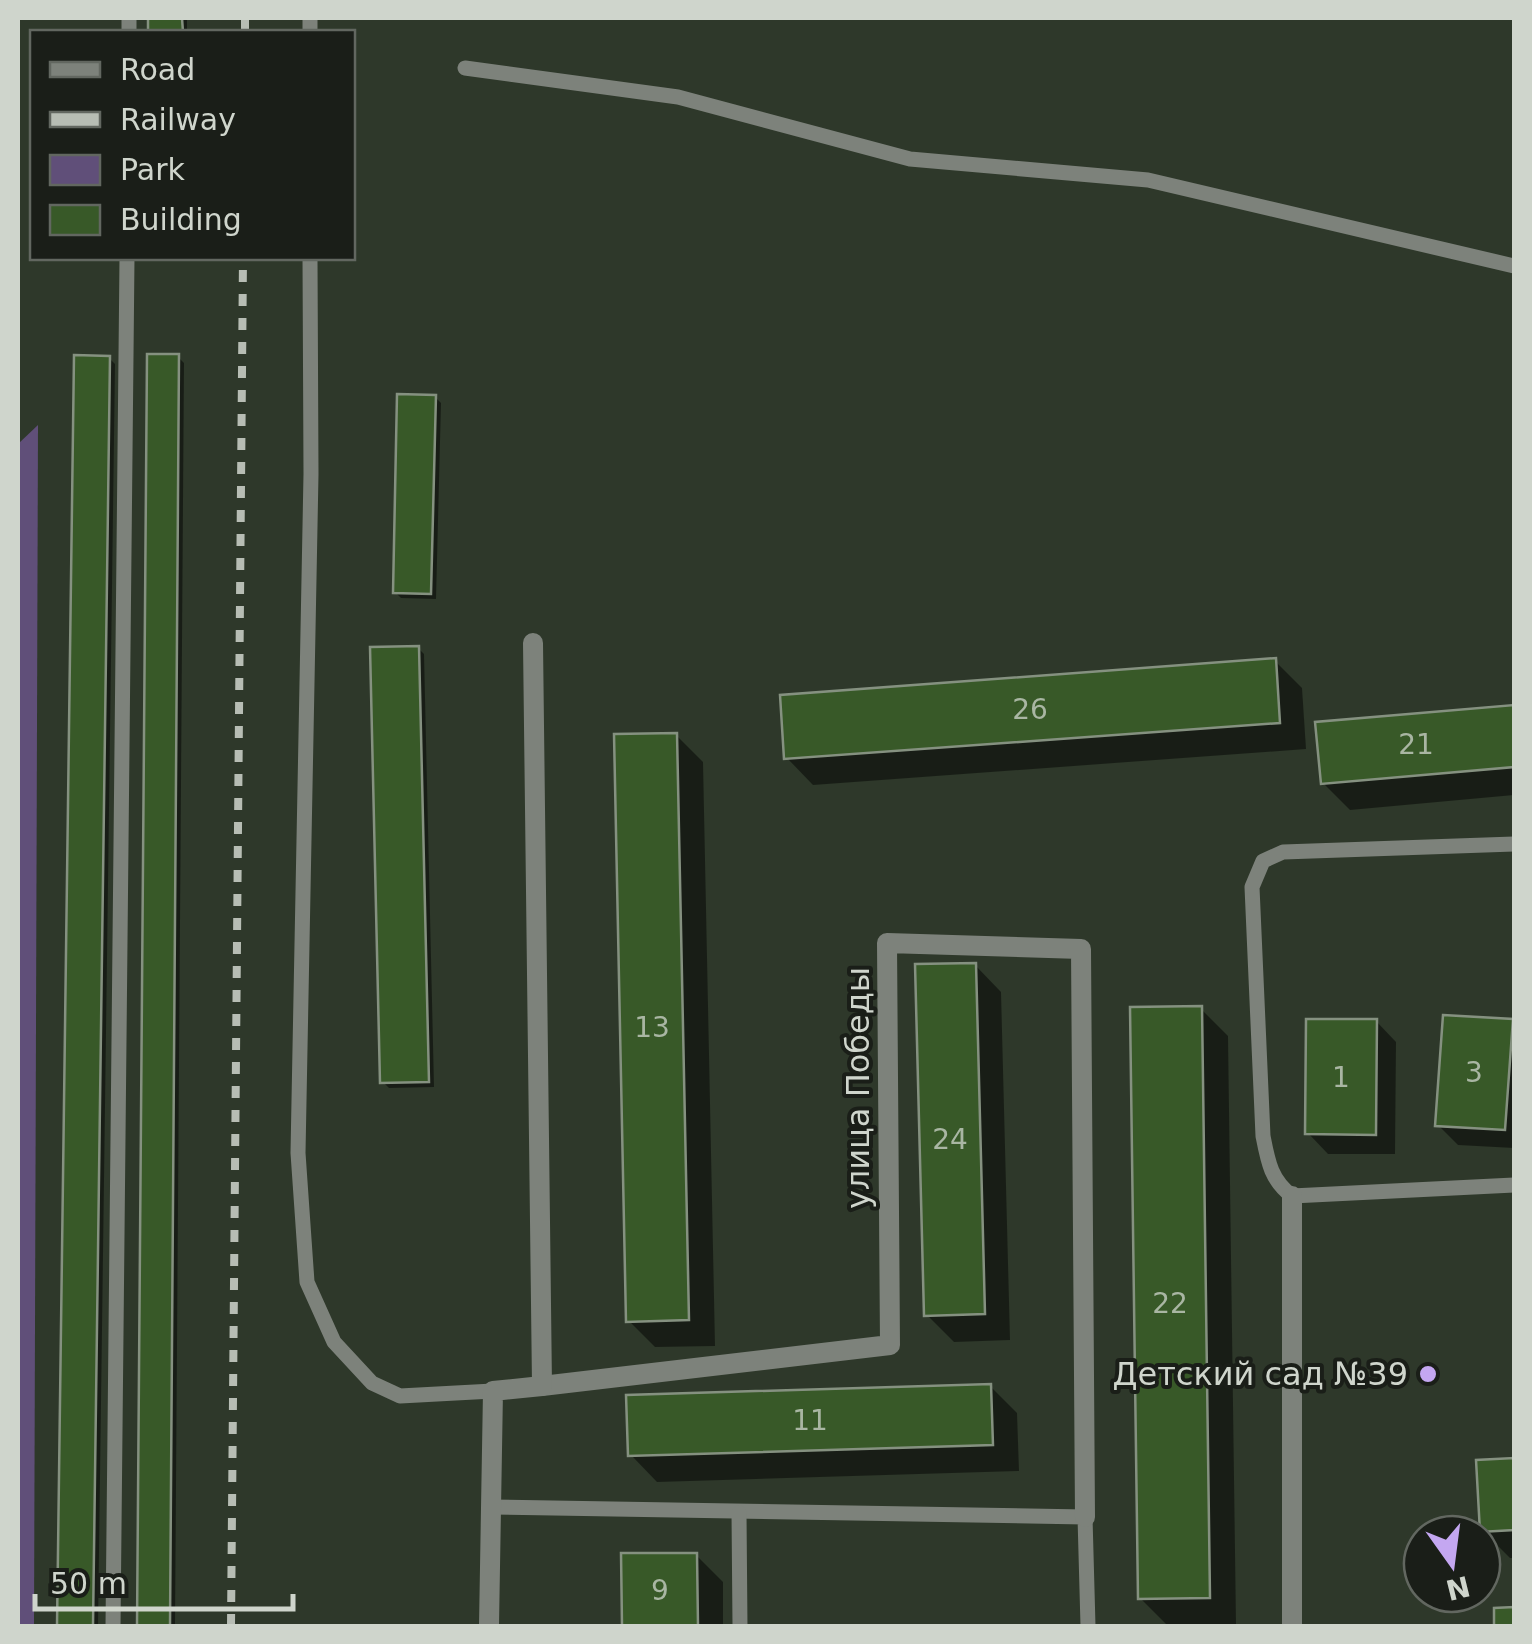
<svg xmlns="http://www.w3.org/2000/svg" width="1532" height="1644" font-family="'DejaVu Sans',sans-serif">
<style>
.green{fill:#604f79}
.shadow{fill:#0007}
.building{fill:#385928;stroke:#859180;stroke-width:2.5}
.lines{fill:none;stroke-linecap:round;stroke-linejoin:round}
.service{stroke:#7d827b;stroke-width:15}
.minor{stroke:#7d827b;stroke-width:20}
.rail{stroke:#b7bdb4;stroke-width:8;stroke-dasharray:12 12;stroke-linecap:butt}
.poi-dot{fill:#c4a7f1;stroke:#1a1e18;stroke-width:4}
.labels{text-anchor:middle;dominant-baseline:central;stroke-width:8;stroke-linejoin:round;paint-order:stroke}
.number-label{font-size:28px;fill:#a9b6a3}
.street-label{font-size:32px;fill:#cfd5cc;stroke:#1a1e18}
.poi-label{font-size:32px;fill:#cfd5cc;stroke:#1a1e18;text-anchor:end}
</style>
<rect width="100%" height="100%" fill="#2e382a"/>
<!-- green -->
<polygon class="green" points="38,425 34,1626 18,1626 18,444"/>
<!-- shadow -->
<g class="shadow">
<rect x="150" y="18" width="37" height="14"/>
<polygon points="149,356 178,357 184,363 175,1626 140,1626"/>
<polygon points="77,358 109,358 115,364 98,1626 60,1626"/>
<polygon points="435,397 441,403 436,599 401,598 395,592"/>
<polygon points="418,648 424,654 434,1087 389,1088 383,1082"/>
<polygon points="1275,661 1302,688 1306,749 813,785 787,758"/>
<polygon points="1514,707 1514,795 1350,810 1323,783 1318,724"/>
<polygon points="676,735 703,762 715,1346 655,1347 628,1320"/>
<polygon points="975,965 1001,992 1010,1340 954,1342 927,1315"/>
<polygon points="1201,1009 1228,1036 1236,1624 1167,1625 1140,1598"/>
<polygon points="1376,1021 1396,1042 1395,1154 1328,1154 1308,1133"/>
<polygon points="1511,1022 1514,1148 1458,1145 1438,1125"/>
<polygon points="990,1386 1017,1413 1019,1471 657,1482 631,1455"/>
<polygon points="1514,1460 1514,1558 1510,1558 1483,1531 1479,1463"/>
<polygon points="696,1555 723,1582 723,1626 625,1626 624,1556"/>
</g>
<!-- building -->
<g class="building">
<polygon points="148,18 182,18 183,32 148,32"/>
<polygon points="147,354 179,354 170,1626 137,1626"/>
<polygon points="74,355 110,356 93,1626 57,1626"/>
<polygon points="397,394 436,395 431,594 393,593"/>
<polygon points="419,646 429,1082 380,1083 370,647"/>
<polygon points="1276,658 1280,723 784,759 780,695"/>
<polygon points="1514,705 1514,767 1321,784 1315,722"/>
<polygon points="677,733 689,1320 626,1322 614,734"/>
<polygon points="976,963 985,1314 924,1316 915,964"/>
<polygon points="1202,1006 1210,1598 1138,1599 1130,1007"/>
<polygon points="1443,1015 1513,1019 1505,1130 1435,1126"/>
<polygon points="1306,1019 1377,1019 1376,1135 1305,1134"/>
<polygon points="991,1384 993,1445 628,1456 626,1395"/>
<polygon points="1514,1458 1514,1530 1480,1532 1476,1460"/>
<polygon points="621,1553 697,1553 698,1626 622,1626"/>
<polygon points="1514,1607 1514,1626 1494,1626 1494,1608"/>
</g>
<g class="lines">
<!-- service -->
<g class="service">
<polyline points="129,32 129,18"/>
<polyline points="310,32 310,18"/>
<polyline points="465,68 678,97 910,159 1148,180 1514,266"/>
<polyline points="310,258 311,474 298,1153 307,1282 334,1342 372,1383 400,1396 493,1391"/>
<path d="M1514 844 1283 852 1263 861 1252 887 1263 1136C1268 1162 1271 1180 1292 1196L1514 1185"/>
<polyline points="491,1507 1085,1517 1088,1626"/>
<polyline points="739,1513 740,1626"/>
<polyline points="113,1626 127,258"/>
</g>
<!-- minor -->
<g class="minor">
<polyline points="542,1386 890,1345 887,943 1081,949 1085,1517"/>
<polyline points="489,1626 493,1391 542,1386 533,643"/>
<polyline points="1292,1626 1292,1196"/>
</g>
<!-- rail -->
<g class="rail">
<polyline points="245,32 245,18"/>
<polyline points="231,1626 243,258"/>
</g>
</g>
<!-- markers -->
<circle class="poi-dot" cx="1428" cy="1374" r="10"/>
<g class="labels">
<!-- number labels -->
<g class="number-label">
<text x="1030" y="709">26</text>
<text x="1416" y="744">21</text>
<text x="652" y="1027">13</text>
<text x="1474" y="1072">3</text>
<text x="1341" y="1077">1</text>
<text x="950" y="1139">24</text>
<text x="1170" y="1303">22</text>
<text x="810" y="1420">11</text>
<text x="660" y="1590">9</text>
</g>
<!-- street labels -->
<g class="street-label">
<text transform="translate(858 1088) rotate(-90)">улица Победы</text>
</g>
<!-- poi labels -->
<g class="poi-label">
<text x="1408" y="1374">Детский сад №39</text>
</g>
</g>
<!-- border -->
<rect width="1532" height="1644" fill="none" stroke="#cfd5cc" stroke-width="40"/>
<!-- legend -->
<rect x="30" y="30" width="325" height="230" fill="#1a1e18" stroke="#626760" stroke-width="2.5"/>
<rect x="50" y="62" width="50" height="15" fill="#7d827b" stroke="#626760" stroke-width="2.5"/>
<text x="120" y="80" font-size="30" fill="#cfd5cc">Road</text>
<rect x="50" y="112" width="50" height="15" fill="#b7bdb4" stroke="#626760" stroke-width="2.5"/>
<text x="120" y="130" font-size="30" fill="#cfd5cc">Railway</text>
<rect x="50" y="155" width="50" height="30" fill="#604f79" stroke="#626760" stroke-width="2.5"/>
<text x="120" y="180" font-size="30" fill="#cfd5cc">Park</text>
<rect x="50" y="205" width="50" height="30" fill="#385928" stroke="#626760" stroke-width="2.5"/>
<text x="120" y="230" font-size="30" fill="#cfd5cc">Building</text>
<!-- north arrow -->
<g transform="translate(1452 1564) rotate(166)"><circle r="48" fill="#1a1e18" stroke="#626760" stroke-width="2.5"/>
<path d="M0-8L18 38L0 25L-18 38Z" fill="#c4a7f1"/>
<text y="-15" font-size="28" font-weight="bold" text-anchor="middle" fill="#cfd5cc">N</text>
</g>
<!-- scale -->
<path d="M35 1594v15h258v-15" fill="none" stroke="#cfd5cc" stroke-width="5"/>
<text x="50" y="1594" font-size="30" fill="#cfd5cc" stroke="#1a1e18" stroke-width="8" paint-order="stroke">50 m</text>
</svg>
